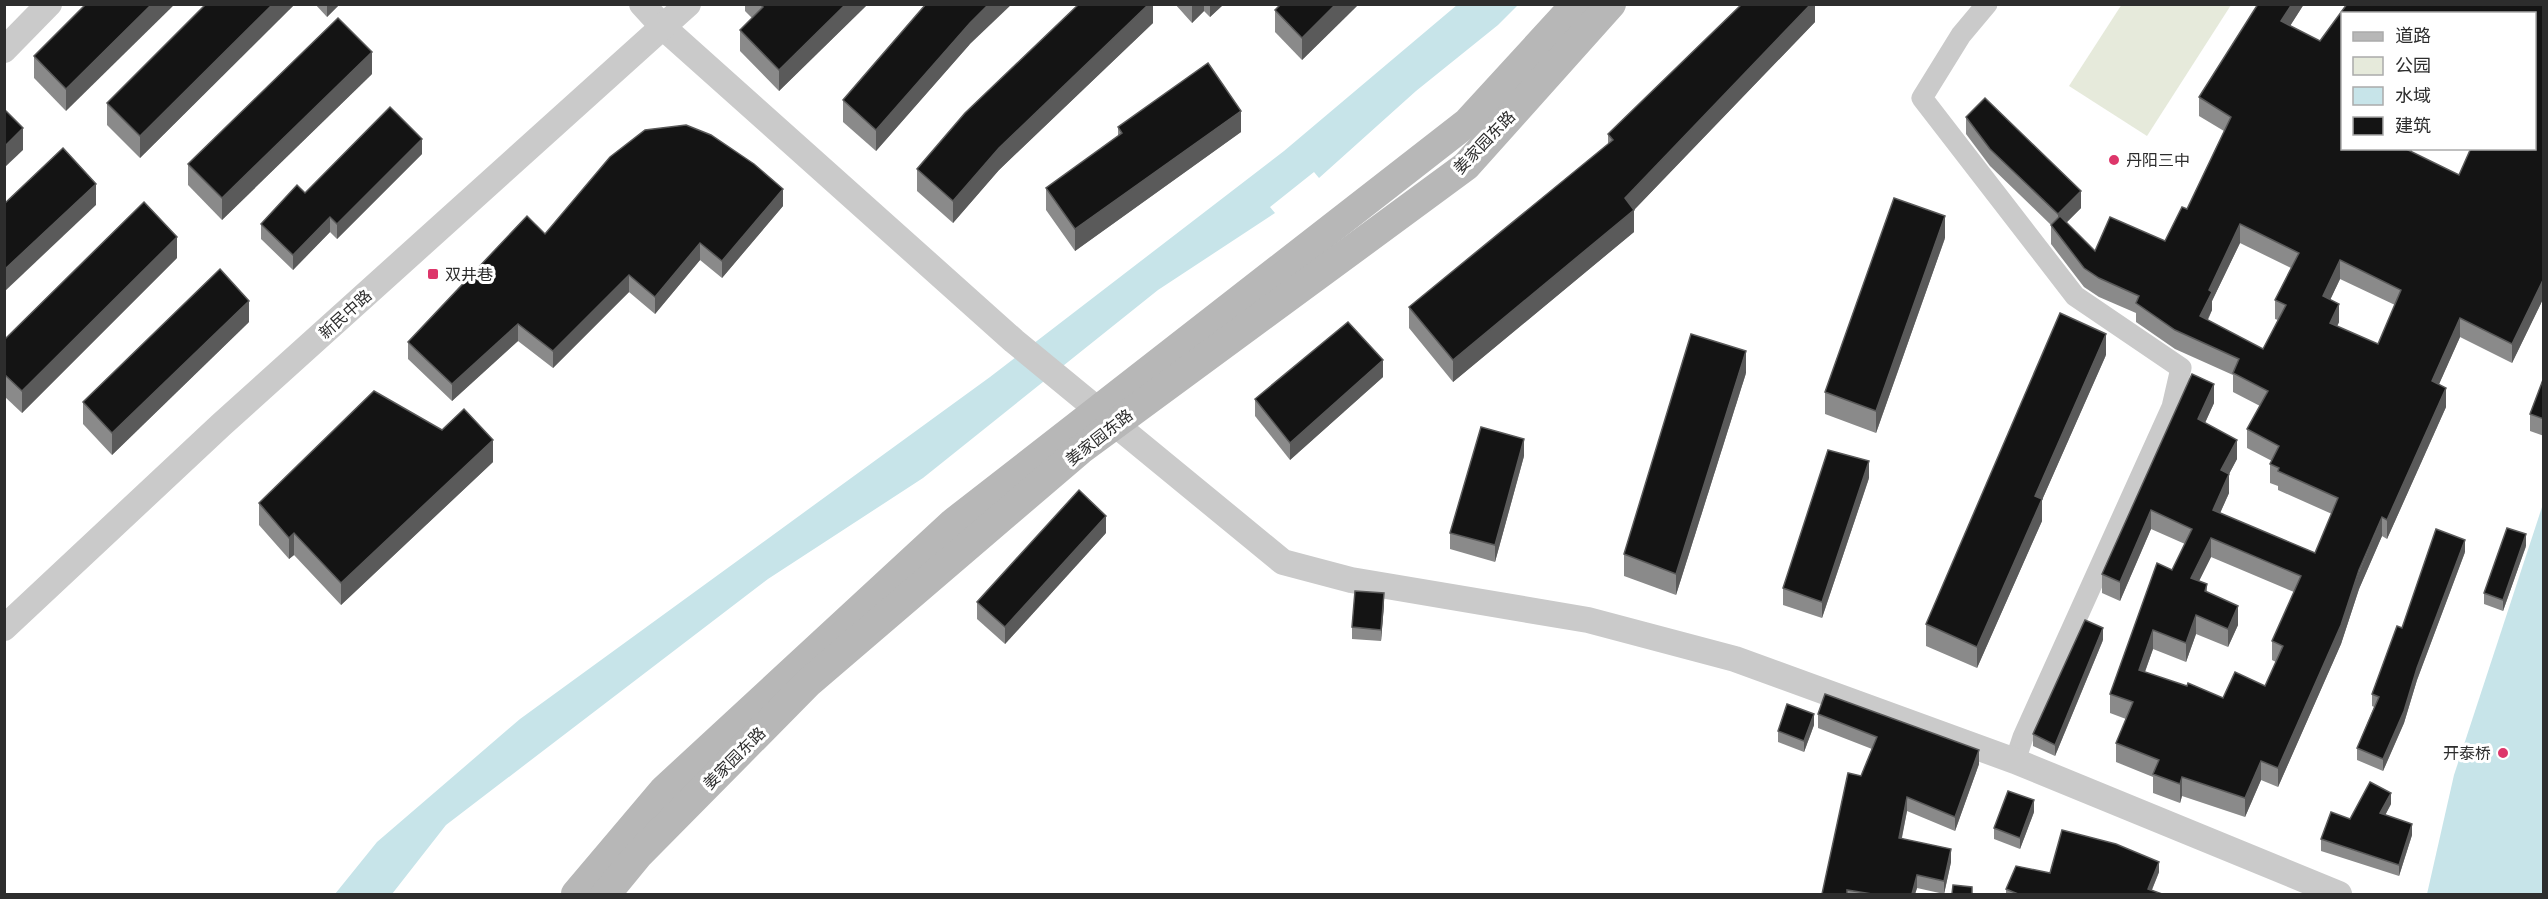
<svg xmlns="http://www.w3.org/2000/svg" width="2548" height="899" font-family="Quicksand,'Noto Sans SC',sans-serif">
<style>
.green{fill:#e6eadb}
.water{fill:#c7e4e9}
.lines{fill:none;stroke-linecap:round;stroke-linejoin:round}
.minor{stroke:#cacaca;stroke-width:21}
.tertiary{stroke:#cacaca;stroke-width:26}
.secondary{stroke:#b7b7b7;stroke-width:30}
.wall{fill:#8a8a8a;fill-rule:evenodd}
.shaded-wall{fill:#5a5a5a}
.building{fill:#141414;stroke:#5a5a5a;stroke-width:1.5;fill-rule:evenodd}
.poi-dot{fill:#dd366a;stroke:#fff;stroke-width:2}
.labels{text-anchor:middle;dominant-baseline:central;stroke-width:6;stroke-linejoin:round;paint-order:stroke}
.street-label{font-size:16px;fill:#2d2d2d;stroke:#fff}
.poi-label{font-size:16px;fill:#2d2d2d;stroke:#fff;text-anchor:start}
</style>
<rect width="100%" height="100%" fill="#fff"/>
<!-- green -->
<polygon class="green" points="2122,4 2231,5 2147,136 2069,86"/>
<!-- water -->
<g class="water">
<polygon points="1457,5 1518,5 1498,25 1416,91 1319,178 1314,172 1270,207 1275,213 1158,290 923,478 768,579 446,825 392,894 335,894 377,842 520,719 990,377 1284,151"/>
<polygon points="2543,504 2543,894 2427,894 2454,775"/>
</g>
<g class="lines">
<!-- minor -->
<polyline class="minor" points="1987,4 1961,35 1922,98 2075,296 2181,368 2172,407 2023,737 2015,761"/>
<!-- tertiary -->
<g class="tertiary">
<polyline points="642,4 664,28 1014,341 1283,562 1351,580 1588,620 1735,659 2015,761 2339,894"/>
<polyline points="4,50 49,4"/>
<polyline points="4,628 221,425 688,4"/>
</g>
<!-- secondary -->
<g class="secondary">
<polyline points="576,894 664,790 953,523 1468,122 1576,4"/>
<polyline points="606,894 638,855 809,682 1080,450 1466,166 1611,4"/>
</g>
</g>
<!-- wall -->
<g class="wall">
<polygon points="86,4 66,111 34,78 34,56"/>
<polygon points="206,4 295,4 140,158 107,125 107,103"/>
<polygon points="315,4 340,4 327,17"/>
<polygon points="745,4 868,4 779,91 740,51 740,30 752,18 745,11"/>
<polygon points="1153,4 1153,23 999,170 953,223 917,191 917,169"/>
<polygon points="1175,4 1224,4 1210,17 1204,11 1192,23"/>
<polygon points="1281,4 1359,4 1302,60 1275,32 1275,10"/>
<polygon points="1815,4 1815,22 1634,210 1634,232 1453,382 1409,328 1409,307 1608,144 1608,134"/>
<path d="M2258 4H2304L2290 26 2320 41 2347 4H2544V297L2512 363 2460 337 2439 384 2446 388V407L2387 539 2382 536 2359 589 2341 644 2278 787 2261 780 2245 817 2182 796 2180 803 2153 793V777L2116 762V743L2126 719 2110 713V694L2157 563 2172 570 2185 544 2151 529 2120 601 2102 593V574L2192 374 2214 384V403L2205 423 2237 440V459L2229 474V493L2220 513 2315 553 2332 514 2278 490V486L2270 483V464L2272 461 2247 448V429L2260 406 2233 392V375L2175 349 2136 322V313L2099 297 2084 287 2051 244V225L1990 166 1966 134V117L1985 98 2081 191V208L2066 223 2095 251 2110 217 2165 241 2182 207 2187 209 2224 131 2199 116V97ZM2343 14H2535V148H2471L2459 175 2411 152 2413 148H2343ZM2240 243 2291 268 2275 300V319L2278 320 2263 349 2208 320 2212 310V301ZM2340 279 2395 305 2378 344 2337 326 2339 322V304L2330 300ZM2211 557 2294 592 2272 641V660L2276 662 2265 686 2235 672 2223 698 2188 683 2187 686 2145 672 2153 649 2186 662 2196 634 2228 647 2238 625V606L2207 593V584L2199 581Z"/>
<polygon points="970,44 876,151 843,122 843,100"/>
<polygon points="372,74 222,220 188,185 188,164"/>
<polygon points="1118,127 1241,132 1075,251 1046,210 1046,188 1118,136"/>
<polygon points="422,154 337,239 330,232 293,270 261,239 261,224 305,193"/>
<polygon points="783,206 722,278 700,260 655,314 629,292 553,368 518,341 452,401 408,359 408,342 545,234"/>
<polygon points="1945,238 1876,433 1825,414 1825,392"/>
<polygon points="177,258 22,413 4,396 4,340"/>
<polygon points="249,322 112,455 83,424 83,402"/>
<polygon points="2106,355 2042,500 2042,521 1977,668 1926,646 1926,624"/>
<polygon points="1746,373 1676,595 1624,576 1624,554"/>
<polygon points="1383,377 1290,460 1255,416 1255,399"/>
<polygon points="2544,377 2544,436 2530,431 2530,414"/>
<polygon points="442,430 493,462 341,605 294,555 289,559 259,525 259,503"/>
<polygon points="1524,456 1495,562 1450,549 1450,533"/>
<polygon points="1869,478 1822,618 1783,605 1783,588"/>
<polygon points="1106,533 1005,644 977,619 977,602"/>
<polygon points="2526,546 2503,611 2484,604 2484,593"/>
<polygon points="2465,552 2417,680 2404,723 2383,771 2357,760 2357,748 2374,707 2372,706 2372,694 2402,628"/>
<polygon points="1384,605 1381,641 1352,639 1352,627"/>
<polygon points="2103,640 2055,756 2033,746 2033,734"/>
<polygon points="1818,714 1979,764 1955,831 1907,811 1902,838 1951,862 1944,894 1917,888 1915,894 1822,894 1861,776 1872,749 1818,728"/>
<polygon points="1814,725 1804,752 1778,742 1778,731"/>
<polygon points="2391,804 2385,815 2412,835 2399,876 2321,851 2321,839 2350,819"/>
<polygon points="2034,812 2020,849 1994,839 1994,828"/>
<polygon points="2159,872 2152,890 2162,894 2006,894 2006,889 2050,873"/>
</g>
<!-- shaded-wall -->
<g class="shaded-wall">
<polygon points="152,4 175,4 66,111 66,89"/>
<polygon points="273,4 295,4 140,158 140,136"/>
<polygon points="327,4 340,4 327,17"/>
<polygon points="846,4 868,4 779,91 779,70"/>
<polygon points="989,4 1012,4 970,44 876,151 876,130 970,23"/>
<polygon points="1149,4 1153,4 1153,23 999,170 953,223 953,201 999,148"/>
<polygon points="1192,4 1204,4 1204,11 1192,23"/>
<polygon points="1210,4 1224,4 1210,17"/>
<polygon points="1336,4 1359,4 1302,60 1302,38"/>
<polygon points="1811,4 1815,4 1815,22 1634,210 1634,232 1453,382 1453,360 1625,198"/>
<polygon points="2292,4 2304,4 2281,40 2281,21"/>
<polygon points="372,52 372,74 222,220 222,198"/>
<polygon points="1241,111 1241,132 1075,251 1075,229"/>
<polygon points="23,128 23,150 4,168 4,147"/>
<polygon points="422,139 422,154 337,239 337,224"/>
<polygon points="2404,148 2413,148 2404,167"/>
<polygon points="96,184 96,205 4,292 4,270"/>
<polygon points="783,189 783,206 722,278 722,261"/>
<polygon points="2081,191 2081,208 2058,231 2058,214"/>
<polygon points="1945,216 1945,238 1876,433 1876,411"/>
<polygon points="330,217 330,232 293,270 293,255"/>
<polygon points="2240,224 2240,243 2212,301 2212,310 2200,335 2200,316 2209,290"/>
<polygon points="177,237 177,258 22,413 22,391"/>
<polygon points="700,243 700,260 655,314 655,297"/>
<polygon points="2340,260 2340,279 2323,315 2323,296"/>
<polygon points="629,275 629,292 553,368 553,351"/>
<polygon points="2544,278 2544,297 2512,363 2512,344"/>
<polygon points="249,301 249,322 112,455 112,433"/>
<polygon points="2339,304 2339,322 2330,342 2330,323"/>
<polygon points="2460,318 2460,337 2432,400 2432,381"/>
<polygon points="518,324 518,341 452,401 452,384"/>
<polygon points="2106,334 2106,355 2042,500 2042,521 1977,668 1977,647 2035,496"/>
<polygon points="1746,351 1746,373 1676,595 1676,574"/>
<polygon points="1383,360 1383,377 1290,460 1290,443"/>
<polygon points="2214,384 2214,403 2198,438 2198,419"/>
<polygon points="2446,388 2446,407 2387,539 2387,520"/>
<polygon points="1524,439 1524,456 1495,562 1495,545"/>
<polygon points="493,440 493,462 341,605 341,583"/>
<polygon points="2237,440 2237,459 2221,489 2221,470"/>
<polygon points="1869,461 1869,478 1822,618 1822,602"/>
<polygon points="2229,474 2229,493 2213,529 2213,510"/>
<polygon points="2151,510 2151,529 2120,601 2120,582"/>
<polygon points="1106,516 1106,533 1005,644 1005,627"/>
<polygon points="2382,517 2382,536 2359,589 2341,644 2278,787 2278,768"/>
<polygon points="294,533 294,555 289,559 289,538"/>
<polygon points="2526,534 2526,546 2503,611 2503,600"/>
<polygon points="2211,538 2211,557 2191,597 2191,578"/>
<polygon points="2465,540 2465,552 2417,680 2404,723 2383,771 2383,759"/>
<polygon points="1384,593 1384,605 1381,641 1381,630"/>
<polygon points="2238,606 2238,625 2228,647 2228,629"/>
<polygon points="2196,615 2196,634 2186,662 2186,643"/>
<polygon points="2103,628 2103,640 2055,756 2055,745"/>
<polygon points="2153,630 2153,649 2139,688 2139,670"/>
<polygon points="1814,714 1814,725 1804,752 1804,741"/>
<polygon points="1979,750 1979,764 1955,831 1955,817"/>
<polygon points="2261,761 2261,780 2245,817 2245,798"/>
<polygon points="2182,777 2182,796 2180,803 2180,784"/>
<polygon points="2391,793 2391,804 2380,825 2380,813"/>
<polygon points="1907,797 1907,811 1899,851 1899,838"/>
<polygon points="2034,800 2034,812 2020,849 2020,838"/>
<polygon points="2412,824 2412,835 2399,876 2399,865"/>
<polygon points="1951,849 1951,862 1944,894 1944,881"/>
<polygon points="2159,862 2159,872 2150,894 2148,889"/>
<polygon points="1917,875 1917,888 1915,894 1912,894"/>
</g>
<!-- building -->
<g class="building">
<polygon points="86,4 152,4 66,89 34,56"/>
<polygon points="206,4 273,4 140,136 107,103"/>
<polygon points="760,4 846,4 779,70 740,30 763,7"/>
<polygon points="926,4 989,4 970,23 876,130 843,100"/>
<polygon points="1079,4 1149,4 999,148 953,201 917,169 965,113"/>
<polygon points="1281,4 1336,4 1302,38 1275,10"/>
<polygon points="1742,4 1811,4 1625,198 1634,210 1453,360 1409,307 1613,140 1608,134"/>
<path d="M2258 4H2292L2281 21 2320 41 2347 4H2544V278L2512 344 2460 318 2432 381 2446 388 2387 520 2382 517 2359 570 2341 625 2278 768 2261 761 2245 798 2182 777 2180 784 2153 774 2159 760 2116 743 2133 702 2110 694 2157 563 2172 570 2192 529 2151 510 2120 582 2102 574 2192 374 2214 384 2198 419 2237 440 2221 470 2229 474 2213 510 2315 553 2338 498 2278 471 2279 468 2270 464 2279 446 2247 429 2268 391 2233 373 2239 359 2175 330 2136 303 2139 296 2099 278 2084 268 2051 225 2060 216 2095 251 2110 217 2165 241 2182 207 2187 209 2231 117 2199 97ZM2343 14H2535V148H2471L2459 175 2404 148H2343ZM2240 224 2299 253 2275 300 2286 305 2263 349 2200 316 2212 292 2209 290ZM2340 260 2401 290 2378 344 2330 323 2339 304 2323 296ZM2211 538 2301 576 2272 641 2283 646 2265 686 2235 672 2223 698 2188 683 2187 686 2139 670 2153 630 2186 643 2196 615 2228 629 2238 606 2205 591 2207 584 2191 578Z"/>
<polygon points="338,18 372,52 222,198 188,164"/>
<polygon points="1208,63 1241,111 1075,229 1046,188 1122,133 1118,127"/>
<polygon points="1985,98 2081,191 2058,214 1990,149 1966,117"/>
<polygon points="390,107 422,139 337,224 330,217 293,255 261,224 297,185 305,193"/>
<polygon points="4,109 23,128 4,147"/>
<polygon points="686,125 711,135 754,164 783,189 722,261 700,243 655,297 629,275 553,351 518,324 452,384 408,342 527,216 545,234 610,157 645,130"/>
<polygon points="63,148 96,184 4,270 4,204"/>
<polygon points="1894,198 1945,216 1876,411 1825,392"/>
<polygon points="144,202 177,237 22,391 4,374 4,340"/>
<polygon points="220,269 249,301 112,433 83,402"/>
<polygon points="2060,313 2106,334 2035,496 2042,499 1977,647 1926,624"/>
<polygon points="1348,322 1383,360 1290,443 1255,399"/>
<polygon points="1691,334 1746,351 1676,574 1624,554"/>
<polygon points="2544,377 2544,419 2530,414"/>
<polygon points="374,391 442,430 464,409 493,440 341,583 294,533 289,538 259,503"/>
<polygon points="1481,427 1524,439 1495,545 1450,533"/>
<polygon points="1828,450 1869,461 1822,602 1783,588"/>
<polygon points="1079,490 1106,516 1005,627 977,602"/>
<polygon points="2507,528 2526,534 2503,600 2484,593"/>
<polygon points="2436,529 2465,540 2417,668 2404,711 2383,759 2357,748 2379,697 2372,694 2397,626 2402,628"/>
<polygon points="1355,591 1384,593 1381,630 1352,627"/>
<polygon points="2085,620 2103,628 2055,745 2033,734"/>
<polygon points="1825,694 1979,750 1955,817 1907,797 1899,838 1951,849 1944,881 1917,875 1912,894 1872,894 1847,890 1847,894 1822,894 1848,773 1861,776 1877,737 1818,714"/>
<polygon points="1787,704 1814,714 1804,741 1778,731"/>
<polygon points="2370,782 2391,793 2380,813 2412,824 2399,865 2321,839 2331,812 2350,819"/>
<polygon points="2008,791 2034,800 2020,838 1994,828"/>
<polygon points="2062,830 2116,844 2159,862 2148,889 2162,894 2018,894 2006,889 2016,866 2050,873"/>
<polygon points="1953,885 1972,887 1972,894 1952,894"/>
</g>
<!-- markers -->
<g class="poi-dot">
<circle cx="2114" cy="160" r="6"/>
<rect x="427" y="268" width="12" height="12" rx="3"/>
<circle cx="2503" cy="753" r="6"/>
</g>
<g class="labels">
<!-- street labels -->
<g class="street-label">
<text transform="translate(1484 142) rotate(-46)">姜家园东路</text>
<text transform="translate(345 314) rotate(-42)">新民中路</text>
<text transform="translate(1099 437) rotate(-38)">姜家园东路</text>
<text transform="translate(734 758) rotate(-45)">姜家园东路</text>
</g>
<!-- poi labels -->
<g class="poi-label">
<text x="2126" y="160">丹阳三中</text>
<text x="445" y="274">双井巷</text>
<text x="2491" y="753" text-anchor="end">开泰桥</text>
</g>
</g>
<!-- border -->
<rect width="2548" height="899" fill="none" stroke="#2d2d2d" stroke-width="12"/>
<!-- legend -->
<rect x="2341" y="12" width="195" height="138" fill="#ffffff" stroke="#ababab" stroke-width="1.5"/>
<rect x="2353" y="32" width="30" height="9" fill="#b7b7b7" stroke="#ababab" stroke-width="1.5"/>
<text x="2395" y="42" font-size="18" fill="#2d2d2d">道路</text>
<rect x="2353" y="57" width="30" height="18" fill="#e6eadb" stroke="#ababab" stroke-width="1.5"/>
<text x="2395" y="72" font-size="18" fill="#2d2d2d">公园</text>
<rect x="2353" y="87" width="30" height="18" fill="#c7e4e9" stroke="#ababab" stroke-width="1.5"/>
<text x="2395" y="102" font-size="18" fill="#2d2d2d">水域</text>
<rect x="2353" y="117" width="30" height="18" fill="#141414" stroke="#ababab" stroke-width="1.5"/>
<text x="2395" y="132" font-size="18" fill="#2d2d2d">建筑</text>
</svg>
